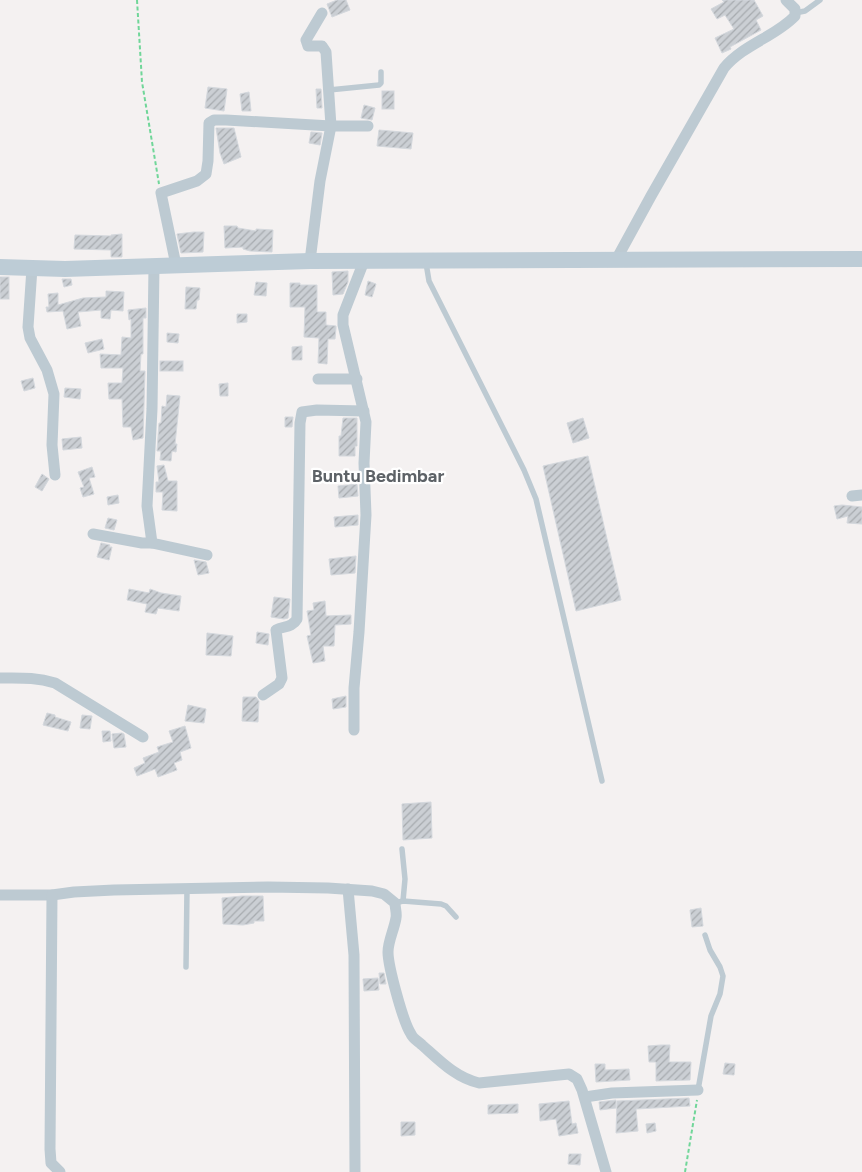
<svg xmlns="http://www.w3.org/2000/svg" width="862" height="1172" font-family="Figtree,sans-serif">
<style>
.building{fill:url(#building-hatch);stroke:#d4d8dd}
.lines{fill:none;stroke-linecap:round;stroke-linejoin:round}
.path{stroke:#70d699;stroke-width:2;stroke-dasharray:4 2.5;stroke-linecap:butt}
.lane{stroke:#bdcad2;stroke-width:5.5}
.street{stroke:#bdcad2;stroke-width:11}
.secondary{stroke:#bdccd6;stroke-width:16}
.labels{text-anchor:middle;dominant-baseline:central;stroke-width:4.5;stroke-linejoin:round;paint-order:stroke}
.quarter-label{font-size:18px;font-weight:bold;fill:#5d6267;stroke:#fff}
</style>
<defs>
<pattern id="building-hatch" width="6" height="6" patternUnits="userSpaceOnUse" patternTransform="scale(1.25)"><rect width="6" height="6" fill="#cbcfd4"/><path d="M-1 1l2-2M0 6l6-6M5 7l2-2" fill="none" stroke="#a7abaf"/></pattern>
</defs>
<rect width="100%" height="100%" fill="#f4f1f1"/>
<!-- building -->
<g class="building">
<polygon points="337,0 346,0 350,10 332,17 327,4"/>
<polygon points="722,0 754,0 763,16 756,20 761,30 730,47 731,49 722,53 715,38 734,29 725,15 717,19 711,9 724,2"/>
<polygon points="208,87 227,89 224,111 205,108"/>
<polygon points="316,89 321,89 322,108 317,108"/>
<rect x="382" y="91" width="12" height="18"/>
<polygon points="249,92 251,111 242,111 240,94"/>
<polygon points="364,105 375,108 372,120 361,118"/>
<polygon points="216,128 234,128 241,157 224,164 220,153"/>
<polygon points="379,130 413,133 411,149 377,146"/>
<polygon points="311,132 322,133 320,145 309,143"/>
<polygon points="224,226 237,226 238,228 256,231 256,229 273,230 272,252 250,251 243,249 243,247 225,248"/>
<polygon points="194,232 204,232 203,252 181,253 177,234"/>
<polygon points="122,234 122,257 111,257 111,250 74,249 75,235 111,236 111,235"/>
<polygon points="348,271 348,282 343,294 333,295 332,272"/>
<rect x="0" y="277" width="9" height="22"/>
<polygon points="62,279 71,279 72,285 64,287"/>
<polygon points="368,281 376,284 372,297 365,295"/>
<polygon points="256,282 267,283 266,296 254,295"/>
<polygon points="290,283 300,283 300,285 317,285 317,312 326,312 326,325 336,326 336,328 335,339 328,339 327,364 318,363 319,338 304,337 305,307 290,307"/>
<polygon points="186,287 200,288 199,300 197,300 196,309 185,309"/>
<polygon points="106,291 124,292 123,311 111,310 110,319 101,318 101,310 78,312 81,326 67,329 63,311 47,312 46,307 49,307 48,294 58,293 58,305 83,298 106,297"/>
<polygon points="146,308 146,318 143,318 143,354 141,354 140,371 145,371 143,438 133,440 131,427 123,427 122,399 109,399 108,383 122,383 123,368 101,368 100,354 121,355 122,337 131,338 131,319 129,320 128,310"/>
<polygon points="237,314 247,314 247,322 237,323"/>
<polygon points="167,333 179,334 178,343 167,342"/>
<polygon points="102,339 104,349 88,353 85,343"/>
<polygon points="302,346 302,360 292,360 292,347"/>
<rect x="160" y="361" width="23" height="10"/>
<polygon points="33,378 35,388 24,391 21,381"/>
<polygon points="228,383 228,396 220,396 219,384"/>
<polygon points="65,388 81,389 80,399 64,397"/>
<polygon points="167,395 180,396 175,444 177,444 176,452 172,451 171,461 160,460 161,451 157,451 159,423 161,423 162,406 166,407"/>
<polygon points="285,417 293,417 292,427 285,427"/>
<polygon points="343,418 357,418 357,446 355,446 355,456 339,456 339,436 341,436"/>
<polygon points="583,418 589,438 573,443 567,423"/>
<polygon points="81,437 82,448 63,450 62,439"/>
<polygon points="588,456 621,600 576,611 543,466"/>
<polygon points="164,465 168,481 177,481 177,511 162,510 163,492 156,492 156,482 159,482 157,466"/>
<polygon points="92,467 95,477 89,478 94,494 83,497 80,488 84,487 78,472"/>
<polygon points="312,471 323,472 323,481 311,480"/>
<polygon points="42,474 49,479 42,491 35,487"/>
<polygon points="357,484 358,496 339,498 338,486"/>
<polygon points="118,495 119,503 108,505 107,497"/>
<polygon points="842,505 862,507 862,524 847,523 848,516 837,519 834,506"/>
<polygon points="358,515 358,525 335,527 334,517"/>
<polygon points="108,518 117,520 114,530 105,528"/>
<polygon points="101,543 110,545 109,547 112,547 109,560 97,557"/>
<polygon points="356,556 355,573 331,575 329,559"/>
<polygon points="194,560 206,562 209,573 198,575"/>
<polygon points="129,589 149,593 150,589 161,593 181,596 179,611 158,608 156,614 145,612 147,604 127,600"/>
<polygon points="274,597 290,599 288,618 284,619 271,617"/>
<polygon points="325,601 326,616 351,615 351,624 335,625 334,646 323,646 325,661 313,663 307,636 311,635 307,611 314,610 313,603"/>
<polygon points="257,632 269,634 268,645 256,643"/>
<polygon points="207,633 233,636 231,656 206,655"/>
<polygon points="346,696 346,707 333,709 332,699"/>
<polygon points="243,697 256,697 259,701 258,722 242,721"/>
<polygon points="188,705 206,709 204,723 185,721"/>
<polygon points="47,713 55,715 55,717 71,722 68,731 43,725"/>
<polygon points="82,715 92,716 90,729 80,728"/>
<polygon points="185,726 191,748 180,752 182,760 174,763 177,770 158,777 155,769 137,776 134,768 145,763 143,758 159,752 157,747 173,742 169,731"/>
<polygon points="102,731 110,731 111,741 103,742"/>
<polygon points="122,733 124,734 126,747 114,748 112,734"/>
<polygon points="431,802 432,838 403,840 402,804"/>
<polygon points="242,896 263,896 264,921 254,921 254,923 243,925 223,924 222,898"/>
<polygon points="701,908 703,926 692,927 690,910"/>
<polygon points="379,973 384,973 386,984 380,984"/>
<polygon points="378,978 379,990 364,991 363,979"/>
<polygon points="661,1045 670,1045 669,1062 691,1062 690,1080 656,1081 656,1062 649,1062 648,1046"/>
<polygon points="725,1063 735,1064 734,1075 723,1074"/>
<polygon points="595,1064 605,1064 605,1070 629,1069 630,1080 596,1082"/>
<polygon points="689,1098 690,1106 636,1109 638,1131 616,1133 617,1101"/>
<polygon points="616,1100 616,1108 600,1110 599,1102"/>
<polygon points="569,1101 572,1124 576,1123 578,1133 559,1136 556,1119 540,1121 539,1104"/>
<polygon points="518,1104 518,1113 488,1114 488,1105"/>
<polygon points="401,1122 415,1122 415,1135 401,1136"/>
<polygon points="655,1123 656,1131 647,1133 646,1124"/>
<polygon points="569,1154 581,1154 580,1165 568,1164"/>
</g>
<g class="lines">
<!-- path -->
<g class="path">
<polyline points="137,0 142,82 159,184"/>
<polyline points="685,1172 697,1100"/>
</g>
<!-- lane -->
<g class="lane">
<polyline points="795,13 805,11 820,0"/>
<polyline points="329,90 379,85 381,83 381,72"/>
<polyline points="426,263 429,281 524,470 536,499 602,781"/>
<polyline points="402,849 405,879 403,901"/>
<polyline points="395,903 403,901 441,904 446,906 456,917"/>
<polyline points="186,967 187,889"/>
<polyline points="698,1090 711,1016 720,994 723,976 720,967 710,950 705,935"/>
</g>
<!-- street -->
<g class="street">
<path d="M616 260 651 196 724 68C744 44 775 37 795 16V9L786 0"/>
<polyline points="310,261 320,181 331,126 326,52 322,46 308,46 306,40 322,13"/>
<polyline points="176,265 161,193 197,181 206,174 208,161 209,123 214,120 226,120 331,126 368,126"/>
<polyline points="154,266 152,409 147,506 152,543 207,555"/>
<polyline points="32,268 28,327 30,338 47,370 54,394 52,445 55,475"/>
<polyline points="318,379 357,379"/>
<polyline points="852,496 862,495"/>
<polyline points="93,534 142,543 152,543"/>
<path d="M0 678C20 678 36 677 55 683L143 737"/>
<path d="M263 695 279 684 282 678 276 630C283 626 292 628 297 619L300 423 302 412 317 410 364 411"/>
<polyline points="354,730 354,688 359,632 366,515 364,463 366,422 343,325 343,315 364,261"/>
<polyline points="348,889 354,955 355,1172"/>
<path d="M0 895H52L74 892 114 890 268 887 328 888 372 891 384 894 395 903C395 908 397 913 396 918 394 930 388 941 388 952 388 966 403 1022 411 1034 413 1039 418 1041 422 1045 439 1060 456 1078 479 1083L569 1074 577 1079 582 1090 606 1172"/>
<polyline points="52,895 50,1149 51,1163 60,1172"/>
<polyline points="585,1097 612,1093 698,1090"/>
</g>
<!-- secondary -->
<polyline class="secondary" points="0,267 65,269 310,261 862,259"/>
</g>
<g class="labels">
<!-- quarter labels -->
<g class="quarter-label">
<text x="378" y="476">Buntu Bedimbar</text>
</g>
</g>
</svg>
